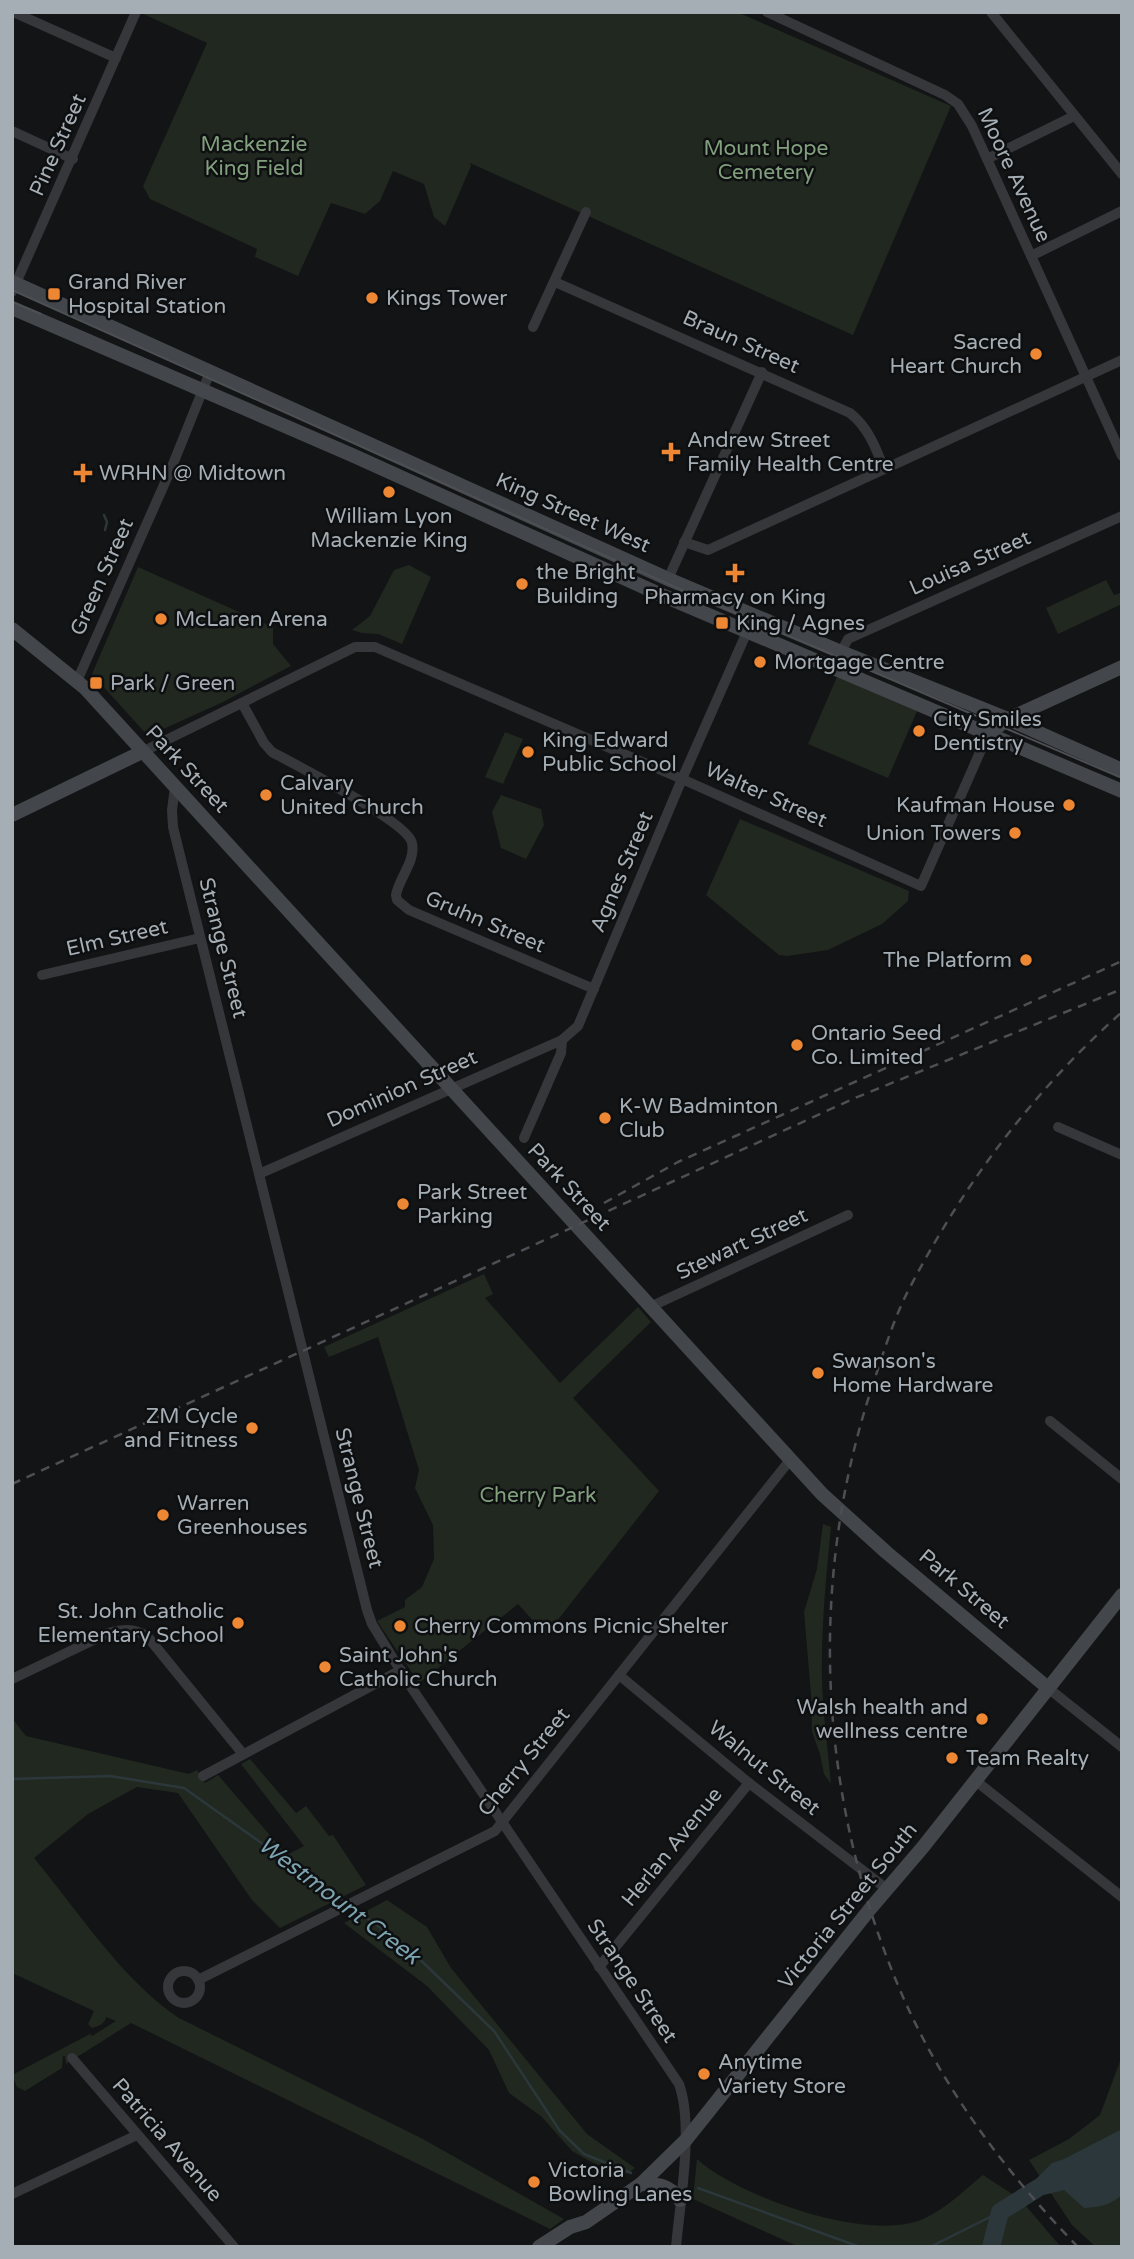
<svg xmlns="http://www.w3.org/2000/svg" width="1134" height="2259" font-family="'Varela Round',sans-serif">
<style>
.green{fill:#202820}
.water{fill:#2c373b}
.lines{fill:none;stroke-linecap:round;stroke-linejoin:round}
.stream{stroke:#2c373b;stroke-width:2.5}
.river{stroke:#2c373b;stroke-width:18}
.street{stroke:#35373a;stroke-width:10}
.secondary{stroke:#43464a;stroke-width:14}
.tram{stroke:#4c4f53;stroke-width:2}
.rail{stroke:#4c4f53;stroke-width:2.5;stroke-dasharray:9 7;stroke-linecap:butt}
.poi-dot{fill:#ee8733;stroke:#0e0f10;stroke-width:2.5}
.labels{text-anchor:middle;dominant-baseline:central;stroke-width:5;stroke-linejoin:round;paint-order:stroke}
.park-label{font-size:21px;fill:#82a07d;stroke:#0e0f10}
.street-label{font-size:21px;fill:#a5aeb5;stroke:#0e0f10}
.poi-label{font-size:21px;fill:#a5aeb5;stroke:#0e0f10;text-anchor:start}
.water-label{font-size:23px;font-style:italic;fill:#7da3b0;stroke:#0e0f10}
</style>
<rect width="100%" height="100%" fill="#131415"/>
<!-- green -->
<g class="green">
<polygon points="139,12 737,12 951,106 853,335 470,163 471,166 445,226 434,217 424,184 393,171 380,201 365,214 331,203 298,276 255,257 257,249 150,199 143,186 207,43"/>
<polygon points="409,565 431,577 402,644 378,634 362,633 352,630 370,616 394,570"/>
<polygon points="138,567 273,627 273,644 291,666 223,702 148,736 92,674"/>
<polygon points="1106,580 1114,595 1120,593 1122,604 1058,634 1046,608"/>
<polygon points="837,677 917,711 888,778 808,744"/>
<polygon points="505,732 523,739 503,784 485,777"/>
<polygon points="501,795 541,809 544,825 526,859 501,848 492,812"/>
<polygon points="740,819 909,891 908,901 882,924 828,950 787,956 779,955 706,895"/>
<polygon points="484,1274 493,1294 485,1298 560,1383 638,1307 651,1322 573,1398 659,1491 546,1635 518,1604 419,1683 377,1621 405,1607 405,1600 422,1587 434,1559 433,1525 415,1488 419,1470 378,1337 329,1357 324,1347"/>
<path d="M823 1524 831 1527C826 1578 821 1629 822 1680 823 1715 828 1749 831 1784L824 1774 820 1754 812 1732 811 1695 804 1612 817 1569Z"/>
<path d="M12 1718 26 1736 189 1774 197 1770 205 1783 218 1775 287 1855 304 1846 241 1764 250 1759 296 1813 306 1806 329 1836 333 1835 366 1885 280 1928 252 1900 178 1793 137 1787 88 1814 34 1858C79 1912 122 1980 179 2018L423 2139 564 2219 550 2229 131 2023 66 2064 65 2056H63L62 2068 25 2091 17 2087 12 2075 90 2034 92 2036 116 2021 106 2017C105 2024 99 2026 92 2028L88 2024 94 2011 12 1973Z"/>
<polygon points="387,1900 427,1927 451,1968 587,2134 635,2168 620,2178 572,2151 542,2117 509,2093 489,2050 427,1986 344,1923"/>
<polygon points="1122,2056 1122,2247 1096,2247 1072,2225 1029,2160 1069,2139 1100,2115"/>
<path d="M697 2159C739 2197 863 2240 918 2221 943 2212 963 2191 983 2175L1020 2199 1061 2247H799L693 2199Z"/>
</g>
<!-- water -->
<path class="water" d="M1122 2129V2195C1108 2206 1100 2207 1084 2208L1064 2190 1044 2195 1033 2182 1052 2163 1064 2159Z"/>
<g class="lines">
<!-- stream -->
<g class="stream">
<polyline points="104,515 107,522 105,530"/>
<polyline points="12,1779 110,1776 184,1788 346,1903"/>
<polyline points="351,1907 405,1945 494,2031 560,2131 584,2154 631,2173"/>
<polyline points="698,2188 860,2247"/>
<polyline points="930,2247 1000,2212"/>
</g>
<!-- river -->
<polyline class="river" points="991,2247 1000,2212 1038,2188"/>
<!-- street -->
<g class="street">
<polyline points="13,12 116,58"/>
<polyline points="767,12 945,95 958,104 972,126 1122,456"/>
<polyline points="991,12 1122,174"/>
<polyline points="12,131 73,159"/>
<polyline points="987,159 1074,116"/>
<polyline points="1031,256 1122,211"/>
<path d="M555 282 850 413C868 427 876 448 884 469"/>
<polyline points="12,292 136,12"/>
<polyline points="533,327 586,212"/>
<polyline points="684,542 708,550 1122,360"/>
<polyline points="668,579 762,372"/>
<polyline points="841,652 848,639 1122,516"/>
<polyline points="77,681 171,469 210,372"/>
<path d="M242 703 264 743 272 752C296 765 408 822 412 843 416 861 399 878 396 895L397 900 409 910 594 989"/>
<polyline points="142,752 355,647 375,647 682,779 921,886 988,734"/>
<path d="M175 787 172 810 173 827 367 1610 372 1624 405 1678 679 2084C694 2126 680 2201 676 2247"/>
<polyline points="42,975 200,938"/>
<polyline points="1058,1127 1122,1155"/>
<polyline points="524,1138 561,1053 562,1040"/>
<polyline points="259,1174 562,1040 578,1026 682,779 754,616"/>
<polyline points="652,1306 848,1215"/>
<polyline points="1050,1421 1122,1479"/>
<polyline points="619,1675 749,1783 887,1889"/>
<path d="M12 1679 108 1633C124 1629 132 1628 147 1636L243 1754"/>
<polyline points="1048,1688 1122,1747"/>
<polyline points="203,1776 401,1670"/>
<polyline points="976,1781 1122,1897"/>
<polyline points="599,1967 749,1783"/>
<circle cx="184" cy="1987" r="16"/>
<polyline points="198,1980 495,1831 790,1460"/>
<polyline points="72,2058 234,2247"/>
<polyline points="12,2194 137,2135"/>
</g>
<!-- secondary -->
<g class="secondary">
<polyline points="12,282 668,579 841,652 1008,719 1122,770"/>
<polyline points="12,308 352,455 657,593 1122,791"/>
<polyline points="12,629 85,688 822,1494 886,1552 1048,1688"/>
<polyline points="988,734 1008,719 1122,667"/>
<polyline points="12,815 142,752"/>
<path d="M641 2184C659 2184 669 2185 680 2200"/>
<polyline points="539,2247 570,2227 586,2222 641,2184 685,2141 870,1909 923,1847 1122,1595"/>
</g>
<!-- tram -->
<g class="tram">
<polyline points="12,290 684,591 1122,778"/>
<polyline points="12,302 41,314"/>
</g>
<!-- rail -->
<g class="rail">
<polyline points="604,1203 678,1162 1122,961"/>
<polyline points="12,1484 855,1098 1122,989"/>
<path d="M1078 2247C1007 2174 944 2090 903 1997 818 1802 806 1585 873 1384 883 1354 893 1321 907 1293 962 1186 1033 1091 1122 1012"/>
</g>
</g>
<!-- markers -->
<g class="poi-dot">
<rect x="47" y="287" width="14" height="14" rx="3.5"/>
<circle cx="372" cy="298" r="7"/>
<circle cx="1036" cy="354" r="7"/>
<path d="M667.5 441.5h7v7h7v7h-7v7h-7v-7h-7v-7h7z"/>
<path d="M79.5 462.5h7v7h7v7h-7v7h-7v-7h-7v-7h7z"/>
<circle cx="389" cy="492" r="7"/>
<path d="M731.5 562.5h7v7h7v7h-7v7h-7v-7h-7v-7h7z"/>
<circle cx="522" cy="584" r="7"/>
<circle cx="161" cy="619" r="7"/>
<rect x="715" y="616" width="14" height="14" rx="3.5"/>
<circle cx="760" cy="662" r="7"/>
<rect x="89" y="676" width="14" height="14" rx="3.5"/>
<circle cx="919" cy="731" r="7"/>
<circle cx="528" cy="752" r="7"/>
<circle cx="266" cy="795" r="7"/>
<circle cx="1069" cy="805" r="7"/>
<circle cx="1015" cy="833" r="7"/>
<circle cx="1026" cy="960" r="7"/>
<circle cx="797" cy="1045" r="7"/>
<circle cx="605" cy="1118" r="7"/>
<circle cx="403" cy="1204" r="7"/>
<circle cx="818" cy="1373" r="7"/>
<circle cx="252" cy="1428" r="7"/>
<circle cx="163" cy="1515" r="7"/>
<circle cx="238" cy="1623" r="7"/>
<circle cx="400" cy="1626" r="7"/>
<circle cx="325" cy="1667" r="7"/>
<circle cx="982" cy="1719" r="7"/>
<circle cx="952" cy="1758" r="7"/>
<circle cx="704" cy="2074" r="7"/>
<circle cx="534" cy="2182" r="7"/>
</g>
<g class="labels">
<!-- park labels -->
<g class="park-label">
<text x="254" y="144">Mackenzie<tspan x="254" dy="24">King Field</tspan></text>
<text x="766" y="148">Mount Hope<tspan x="766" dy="24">Cemetery</tspan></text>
<text x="538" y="1495">Cherry Park</text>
</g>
<!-- street labels -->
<g class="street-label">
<text transform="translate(58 145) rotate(-66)">Pine Street</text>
<text transform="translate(1014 175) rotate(65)">Moore Avenue</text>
<text transform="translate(741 342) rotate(24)">Braun Street</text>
<text transform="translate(573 513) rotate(24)">King Street West</text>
<text transform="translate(970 563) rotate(-24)">Louisa Street</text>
<text transform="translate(102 577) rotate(-66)">Green Street</text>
<text transform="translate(187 769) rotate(47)">Park Street</text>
<text transform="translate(766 795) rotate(24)">Walter Street</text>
<text transform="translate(622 872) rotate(-67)">Agnes Street</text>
<text transform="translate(485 922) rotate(23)">Gruhn Street</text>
<text transform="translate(117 938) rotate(-13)">Elm Street</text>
<text transform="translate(223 948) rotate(76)">Strange Street</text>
<text transform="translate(402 1089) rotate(-24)">Dominion Street</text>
<text transform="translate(569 1187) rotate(47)">Park Street</text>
<text transform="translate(742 1244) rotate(-25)">Stewart Street</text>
<text transform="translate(359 1498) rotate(76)">Strange Street</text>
<text transform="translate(964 1589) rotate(40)">Park Street</text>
<text transform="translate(524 1762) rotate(-51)">Cherry Street</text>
<text transform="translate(764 1768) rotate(39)">Walnut Street</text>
<text transform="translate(672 1847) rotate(-51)">Herlan Avenue</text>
<text transform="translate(848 1906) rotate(-51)">Victoria Street South</text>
<text transform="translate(632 1981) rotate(56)">Strange Street</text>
<text transform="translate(167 2140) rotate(49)">Patricia Avenue</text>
</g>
<!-- poi labels -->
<g class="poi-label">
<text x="68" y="282">Grand River<tspan x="68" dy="24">Hospital Station</tspan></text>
<text x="386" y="298">Kings Tower</text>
<text x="1022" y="342" text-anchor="end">Sacred<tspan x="1022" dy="24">Heart Church</tspan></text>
<text x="687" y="440">Andrew Street<tspan x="687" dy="24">Family Health Centre</tspan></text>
<text x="99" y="473">WRHN @ Midtown</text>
<text x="389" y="516" text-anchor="middle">William Lyon<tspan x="389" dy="24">Mackenzie King</tspan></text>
<text x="536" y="572">the Bright<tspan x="536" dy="24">Building</tspan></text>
<text x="735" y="597" text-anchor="middle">Pharmacy on King</text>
<text x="175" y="619">McLaren Arena</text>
<text x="736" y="623">King / Agnes</text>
<text x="774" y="662">Mortgage Centre</text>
<text x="110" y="683">Park / Green</text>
<text x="933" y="719">City Smiles<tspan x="933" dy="24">Dentistry</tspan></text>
<text x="542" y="740">King Edward<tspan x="542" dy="24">Public School</tspan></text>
<text x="280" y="783">Calvary<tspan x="280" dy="24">United Church</tspan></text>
<text x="1055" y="805" text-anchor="end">Kaufman House</text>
<text x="1001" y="833" text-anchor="end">Union Towers</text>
<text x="1012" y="960" text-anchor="end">The Platform</text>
<text x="811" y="1033">Ontario Seed<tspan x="811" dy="24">Co. Limited</tspan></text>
<text x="619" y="1106">K-W Badminton<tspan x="619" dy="24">Club</tspan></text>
<text x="417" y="1192">Park Street<tspan x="417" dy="24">Parking</tspan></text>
<text x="832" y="1361">Swanson's<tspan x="832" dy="24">Home Hardware</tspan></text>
<text x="238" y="1416" text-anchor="end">ZM Cycle<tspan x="238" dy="24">and Fitness</tspan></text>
<text x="177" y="1503">Warren<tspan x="177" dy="24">Greenhouses</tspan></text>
<text x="224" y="1611" text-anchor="end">St. John Catholic<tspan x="224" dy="24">Elementary School</tspan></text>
<text x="414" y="1626">Cherry Commons Picnic Shelter</text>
<text x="339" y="1655">Saint John's<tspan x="339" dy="24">Catholic Church</tspan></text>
<text x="968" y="1707" text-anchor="end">Walsh health and<tspan x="968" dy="24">wellness centre</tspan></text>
<text x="966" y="1758">Team Realty</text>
<text x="718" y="2062">Anytime<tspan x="718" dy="24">Variety Store</tspan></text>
<text x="548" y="2170">Victoria<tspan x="548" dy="24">Bowling Lanes</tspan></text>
</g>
<!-- water labels -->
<g class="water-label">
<text transform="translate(339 1901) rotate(37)">Westmount Creek</text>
</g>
</g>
<!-- border -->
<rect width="1134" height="2259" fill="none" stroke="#a5aeb5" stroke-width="28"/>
</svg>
